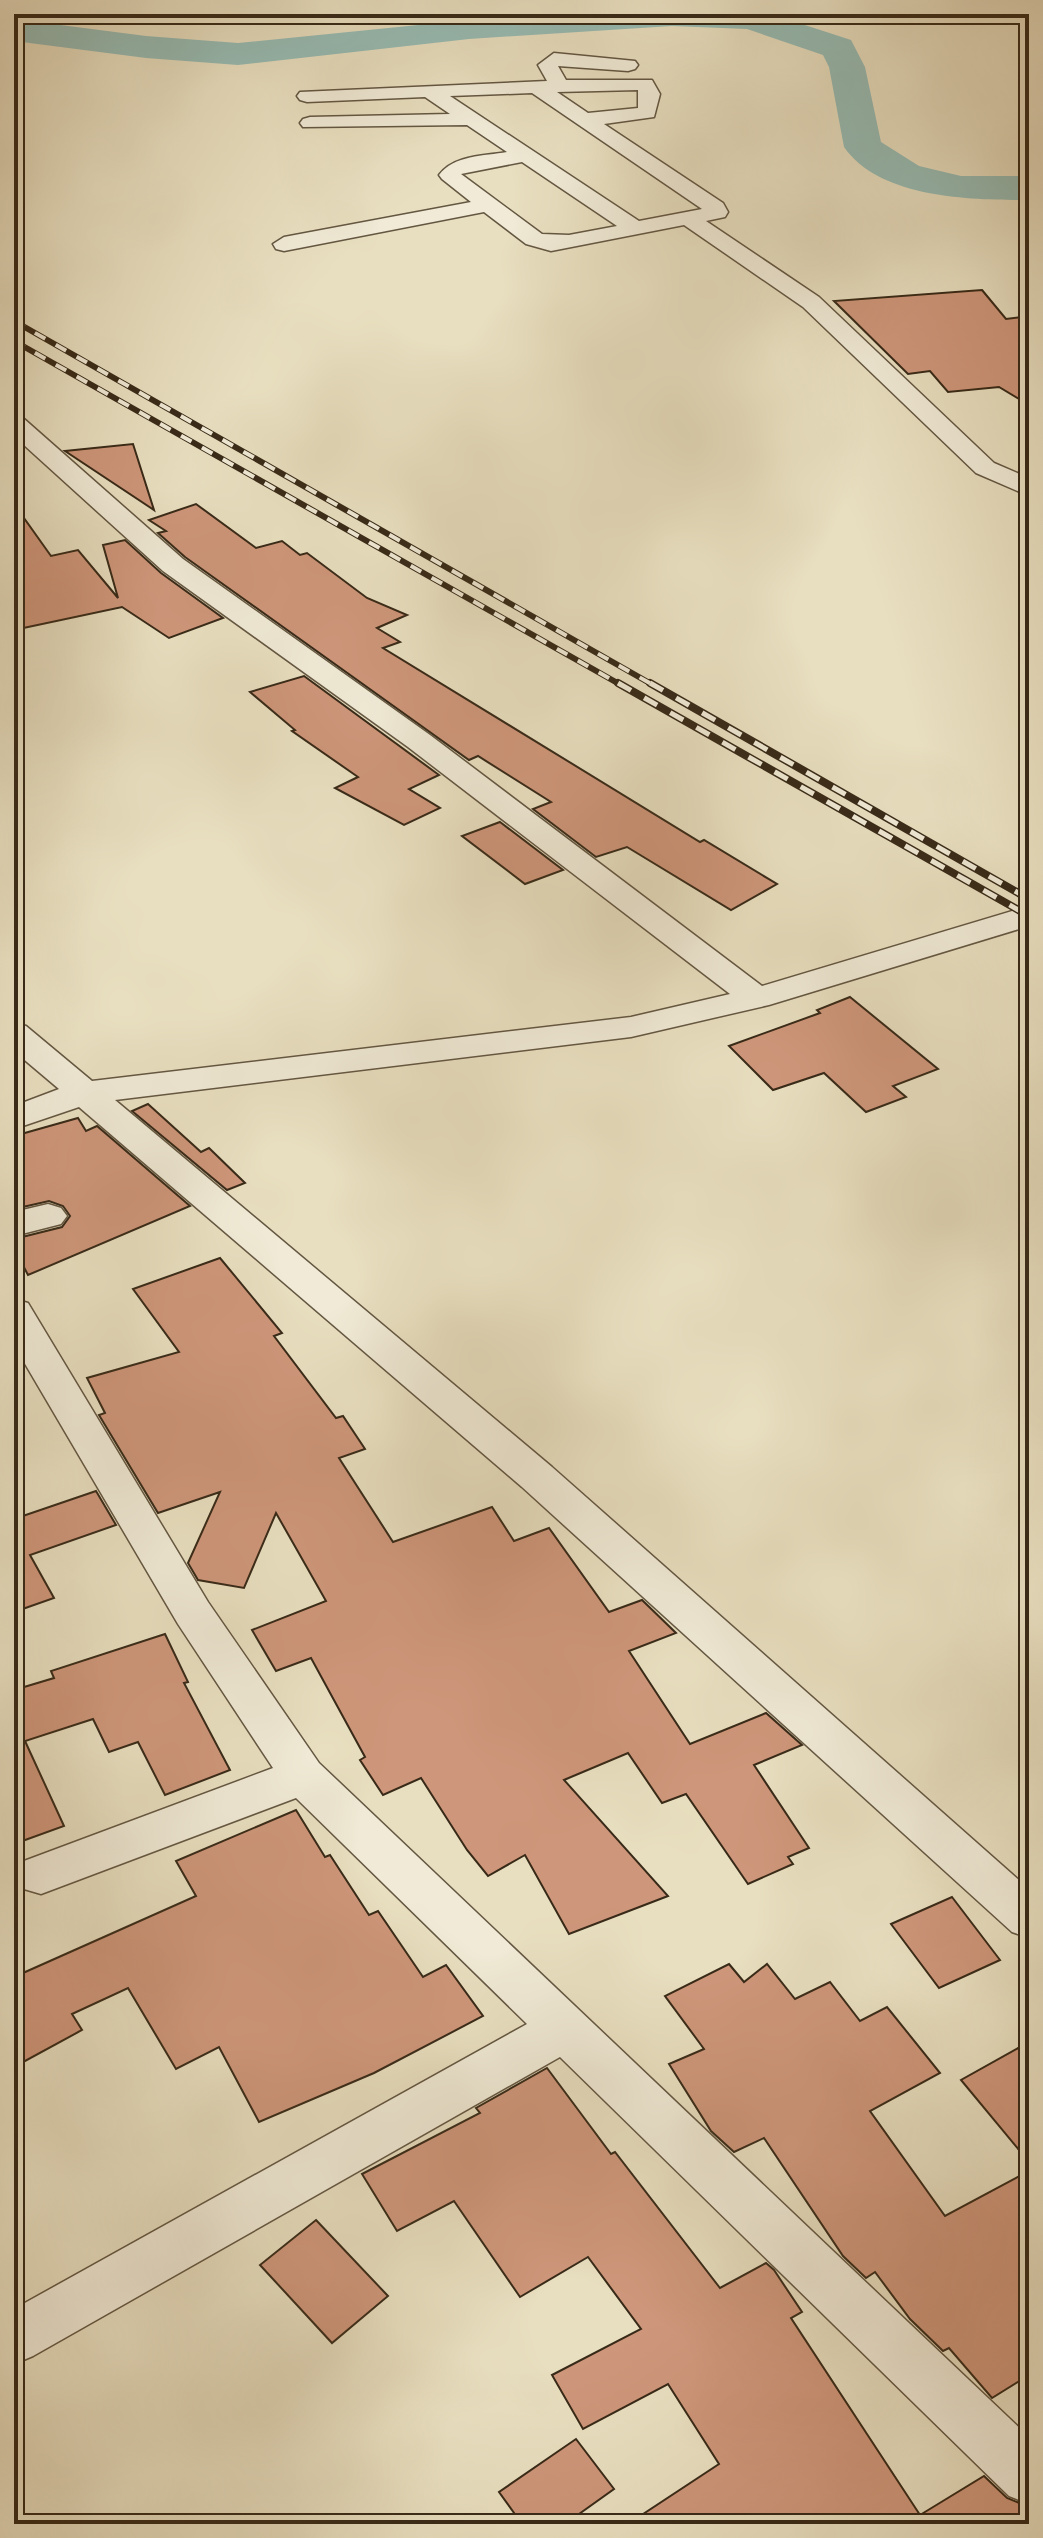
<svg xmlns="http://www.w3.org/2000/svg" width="1043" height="2538" font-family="'Libre Caslon Text',serif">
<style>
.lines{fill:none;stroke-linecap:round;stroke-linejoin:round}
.river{fill:#97bcb4;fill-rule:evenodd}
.building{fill:#ce967a;stroke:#382a18;stroke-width:2}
.minor-casing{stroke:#645742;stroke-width:3}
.minor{fill:#f0ead6;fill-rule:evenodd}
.rail-far1-casing{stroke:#382a18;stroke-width:6}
.rail-casing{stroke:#382a18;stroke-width:8}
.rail-far1{stroke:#f0ead6;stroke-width:4;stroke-dasharray:12;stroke-linecap:butt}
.rail{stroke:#f0ead6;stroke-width:5;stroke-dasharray:15;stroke-linecap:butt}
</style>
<rect width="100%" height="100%" fill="#e8dfc0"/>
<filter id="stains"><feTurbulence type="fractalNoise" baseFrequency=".0025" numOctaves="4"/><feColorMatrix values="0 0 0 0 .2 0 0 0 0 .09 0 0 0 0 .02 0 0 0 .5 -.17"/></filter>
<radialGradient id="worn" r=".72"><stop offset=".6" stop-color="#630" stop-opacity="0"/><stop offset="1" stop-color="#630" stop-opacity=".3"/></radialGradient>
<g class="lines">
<!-- river -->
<path class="river" d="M528 14H771L851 40 865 67 881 142 919 166 961 176H1029V200C973 200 880 199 844 147L829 67 823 55 747 29 672 26 469 39 238 65 146 58 14 41V19L146 36 238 43Z"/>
</g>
<!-- building -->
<g class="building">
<polygon points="982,290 1006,319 1029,316 1029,405 999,387 948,392 930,371 908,374 834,301"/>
<polygon points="133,444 154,510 65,451"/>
<polygon points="14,504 51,556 78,550 118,598 103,545 125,540 161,573 223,618 169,638 122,607 14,630"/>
<polygon points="196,504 256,548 282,541 300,555 307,553 367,598 407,615 377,628 400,642 383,648 700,842 704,840 777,884 731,910 627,847 596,857 533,809 551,802 478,756 469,760 185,557 158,533 166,531 149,520"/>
<polygon points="304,676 439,775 409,789 440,808 404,825 335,788 358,777 292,731 295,730 250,692"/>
<polygon points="500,822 563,870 525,884 462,836"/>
<polygon points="850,997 938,1069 893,1086 906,1097 866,1112 824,1073 773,1090 729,1046 820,1013 817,1010"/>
<polygon points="148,1104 201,1152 209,1148 245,1183 227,1190 132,1111"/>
<polygon points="78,1118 86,1131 97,1126 190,1206 28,1275 14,1248 14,1239 62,1227 70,1216 63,1206 49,1201 14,1209 14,1136"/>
<polygon points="220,1258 282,1333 274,1336 336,1418 343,1416 365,1449 339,1458 393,1542 492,1507 514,1541 549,1528 609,1612 642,1600 676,1633 629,1651 690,1744 766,1713 802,1745 754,1765 809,1848 788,1857 793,1864 748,1884 686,1794 662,1803 628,1753 564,1780 668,1896 569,1934 525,1855 488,1876 467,1850 421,1778 383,1795 360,1760 365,1757 311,1658 276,1671 252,1630 326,1601 276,1513 244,1588 198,1580 188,1563 220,1492 158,1513 99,1415 105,1413 87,1378 179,1352 133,1289"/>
<polygon points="96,1491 116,1525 30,1555 54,1598 14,1612 14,1519"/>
<polygon points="165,1634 188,1682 184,1683 230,1770 165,1795 138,1742 109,1752 93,1719 25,1741 64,1826 14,1844 14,1690 54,1678 51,1671"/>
<polygon points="296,1810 325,1857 330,1855 369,1915 378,1911 423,1977 446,1965 483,2016 374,2073 259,2122 219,2047 176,2069 128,1988 72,2014 82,2030 14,2067 14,1977 196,1896 176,1861"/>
<polygon points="952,1897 1000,1960 939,1988 891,1924"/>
<polygon points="729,1964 744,1982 767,1964 795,1999 830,1982 860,2021 887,2007 940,2073 870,2111 945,2216 1029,2171 1029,2375 992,2398 949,2348 943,2351 910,2319 875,2272 866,2278 843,2256 764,2138 734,2152 711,2131 669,2064 704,2049 665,1996"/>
<polygon points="1029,2042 1029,2162 961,2080"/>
<polygon points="547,2068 611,2154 615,2152 720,2288 766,2263 774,2270 802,2312 791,2318 920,2515 984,2476 1007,2498 1029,2507 1029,2524 628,2524 719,2464 668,2384 583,2429 552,2375 641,2329 588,2257 520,2297 454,2201 397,2231 362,2174 480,2113 476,2108"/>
<polygon points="316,2220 388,2296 332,2343 260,2265"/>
<polygon points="576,2439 614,2489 565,2524 522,2524 499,2492"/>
</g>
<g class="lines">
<!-- minor casing -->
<g class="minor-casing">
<g id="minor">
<path d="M554 53 635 61 638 65 635 69 628 71 558 66 566 80H652L660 94 654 117 604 124 723 203 728 212 725 217 706 221 819 297 994 463 1029 478V496L976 473 803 307 684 225 551 251 526 244 484 212 284 251 276 249 273 244 284 237 471 202 442 179 439 175C454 155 484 156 507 152L467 125 303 127 300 123 303 119 310 117 450 114 425 97 307 102 300 100 297 96 300 92 547 81 538 65ZM638 90V108L588 113 557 92ZM532 93 702 209 639 221 450 96ZM522 162 617 226 569 235 542 234 461 174Z"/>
<polygon points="14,416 23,418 183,559 430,735 762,986 1029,906 1029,926 769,1005 631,1037 115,1100 552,1467 1029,1889 1029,1938 1012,1932 522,1487 79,1107 14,1129 14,1106 59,1089 14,1051 14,1023 26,1026 92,1081 631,1017 730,994 408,747 163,571 14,436"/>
<polygon points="48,1204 61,1208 67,1216 61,1224 14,1236 14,1212"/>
<polygon points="14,1299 28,1303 208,1602 319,1763 1029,2437 1029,2504 1009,2496 560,2057 33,2356 14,2364 14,2309 527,2024 296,1798 41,1894 24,1889 17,1875 24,1861 273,1768 178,1624 14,1345"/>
</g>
</g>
<!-- minor -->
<use href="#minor" class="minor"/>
<!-- rail-far1 casing -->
<g class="rail-far1-casing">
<g id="rail-far1">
<polyline points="14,321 653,685"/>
<polyline points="14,341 621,685"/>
</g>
</g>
<!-- rail casing -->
<g class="rail-casing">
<g id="rail">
<polyline points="618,683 1029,916"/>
<polyline points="650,683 1029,899"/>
</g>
</g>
<!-- rail-far1 -->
<use href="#rail-far1" class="rail-far1"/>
<!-- rail -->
<use href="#rail" class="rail"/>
</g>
<!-- margin -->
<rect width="1043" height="2538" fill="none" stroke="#e8dfc0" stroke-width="48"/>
<rect x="16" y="16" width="1011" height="2506" fill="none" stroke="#382a18" stroke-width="4"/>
<rect x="24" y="24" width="995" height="2490" fill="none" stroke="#382a18" stroke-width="2"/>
<rect width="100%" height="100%" filter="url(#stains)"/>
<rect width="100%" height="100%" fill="url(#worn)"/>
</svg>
